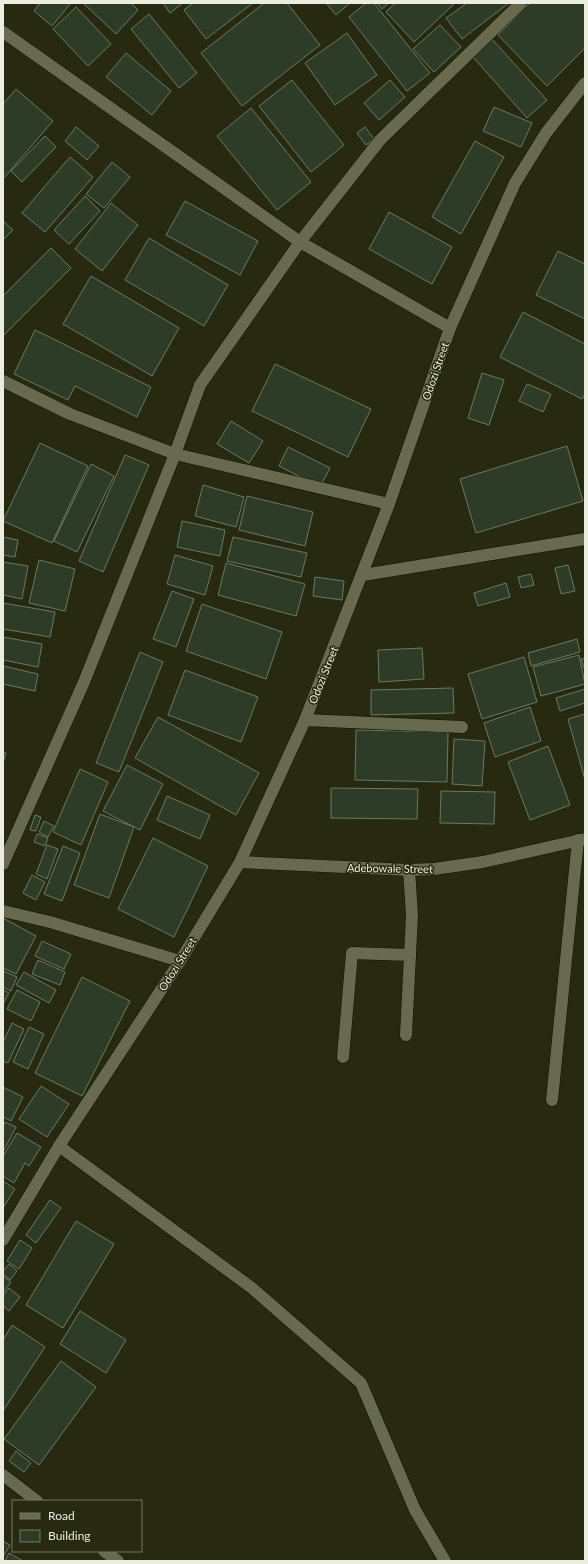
<svg xmlns="http://www.w3.org/2000/svg" width="588" height="1564" font-family="Lato,sans-serif">
<style>
.building{fill:#2e3c27;stroke:#6a7a62}
.lines{fill:none;stroke-linecap:round;stroke-linejoin:round}
.lane-casing{stroke:#101200;stroke-width:13}
.street-casing{stroke:#101200;stroke-width:13}
.secondary-casing{stroke:#101200;stroke-width:13}
.lane{stroke:#676a4f;stroke-width:12}
.street{stroke:#676a4f;stroke-width:12}
.secondary{stroke:#676a4f;stroke-width:12}
.labels{text-anchor:middle;dominant-baseline:central;stroke-width:3;stroke-linejoin:round;paint-order:stroke}
.street-label{font-size:11px;fill:#ebeede;stroke:#272910}
</style>
<rect width="100%" height="100%" fill="#272910"/>
<!-- building -->
<g class="building">
<polygon points="40,3 71,3 52,26 34,11"/>
<polygon points="83,3 131,3 138,10 116,34"/>
<polygon points="163,3 183,3 170,13"/>
<polygon points="193,3 253,3 206,39 184,10"/>
<polygon points="264,3 287,3 320,45 242,106 201,53"/>
<polygon points="326,3 350,3 336,15"/>
<polygon points="366,3 374,3 430,73 407,91 349,17"/>
<polygon points="377,3 389,3 382,9"/>
<polygon points="395,3 455,3 414,42 386,12"/>
<polygon points="467,3 509,3 462,39 446,18"/>
<polygon points="530,3 585,3 585,48 547,86 498,35"/>
<polygon points="76,7 111,44 88,66 53,29"/>
<polygon points="149,14 197,73 179,88 131,29"/>
<polygon points="440,25 461,47 434,72 413,49"/>
<polygon points="347,33 377,75 335,105 305,63"/>
<polygon points="492,39 547,100 527,118 473,57"/>
<polygon points="126,53 171,91 152,115 106,77"/>
<polygon points="292,80 344,145 311,172 259,106"/>
<polygon points="390,80 405,97 379,120 364,103"/>
<polygon points="16,89 53,121 3,179 3,104"/>
<polygon points="494,107 532,123 521,147 483,131"/>
<polygon points="251,108 311,182 277,210 217,136"/>
<polygon points="76,127 99,146 87,160 65,141"/>
<polygon points="365,127 374,139 366,145 357,133"/>
<polygon points="45,136 56,147 22,182 11,171"/>
<polygon points="475,141 504,157 461,234 432,217"/>
<polygon points="70,157 93,177 45,232 22,213"/>
<polygon points="112,162 130,177 104,208 86,194"/>
<polygon points="85,196 100,211 69,244 54,230"/>
<polygon points="185,201 258,241 240,275 166,235"/>
<polygon points="111,203 138,225 102,271 75,249"/>
<polygon points="389,212 452,247 432,284 369,249"/>
<polygon points="3,221 13,230 3,240"/>
<polygon points="149,238 228,285 204,326 125,280"/>
<polygon points="51,248 71,268 3,336 3,296"/>
<polygon points="558,251 585,264 585,319 536,295"/>
<polygon points="91,276 179,328 152,376 63,324"/>
<polygon points="523,312 585,344 585,394 582,399 500,357"/>
<polygon points="35,330 151,387 137,417 75,386 68,400 14,374"/>
<polygon points="275,364 371,409 348,457 252,411"/>
<polygon points="482,373 504,380 489,425 468,418"/>
<polygon points="527,384 551,394 543,412 519,401"/>
<polygon points="231,421 263,441 249,463 217,444"/>
<polygon points="40,443 88,466 52,543 3,521"/>
<polygon points="567,446 583,501 476,533 460,479"/>
<polygon points="288,447 330,468 320,487 279,466"/>
<polygon points="125,455 149,465 103,572 79,561"/>
<polygon points="91,464 114,476 77,552 54,541"/>
<polygon points="203,485 244,497 236,527 195,516"/>
<polygon points="247,496 313,512 305,546 239,530"/>
<polygon points="182,521 225,530 220,556 177,547"/>
<polygon points="3,537 18,540 15,557 3,555"/>
<polygon points="233,537 307,553 301,577 227,561"/>
<polygon points="175,555 213,566 205,595 167,584"/>
<polygon points="39,560 75,569 65,611 29,603"/>
<polygon points="3,562 28,566 22,599 3,595"/>
<polygon points="226,563 305,584 296,616 218,595"/>
<polygon points="568,565 575,591 561,594 555,568"/>
<polygon points="531,574 534,585 521,588 518,577"/>
<polygon points="315,577 344,581 342,600 313,596"/>
<polygon points="506,583 510,597 478,606 474,593"/>
<polygon points="172,591 194,599 176,647 153,639"/>
<polygon points="3,603 55,612 50,637 3,629"/>
<polygon points="202,604 282,632 266,679 186,651"/>
<polygon points="3,637 42,644 38,667 3,660"/>
<polygon points="577,639 580,652 531,666 528,653"/>
<polygon points="422,648 424,679 379,682 378,650"/>
<polygon points="140,652 163,662 119,772 96,763"/>
<polygon points="579,655 585,684 541,696 533,667"/>
<polygon points="524,657 537,702 482,719 468,674"/>
<polygon points="585,658 585,671 581,659"/>
<polygon points="3,666 38,674 35,691 3,684"/>
<polygon points="185,670 258,697 241,742 168,715"/>
<polygon points="453,688 454,713 371,715 371,690"/>
<polygon points="585,689 585,703 560,711 556,698"/>
<polygon points="530,707 541,741 495,757 484,723"/>
<polygon points="585,714 585,780 568,719"/>
<polygon points="158,717 259,773 236,815 135,758"/>
<polygon points="356,730 448,732 447,782 355,780"/>
<polygon points="454,739 485,741 482,786 452,784"/>
<polygon points="548,746 570,805 530,820 508,762"/>
<polygon points="3,752 6,753 3,763"/>
<polygon points="127,765 163,784 140,830 103,811"/>
<polygon points="80,769 108,782 81,845 53,832"/>
<polygon points="331,788 418,789 417,819 331,818"/>
<polygon points="441,791 495,792 494,824 440,823"/>
<polygon points="167,796 210,815 200,839 157,820"/>
<polygon points="100,814 134,827 109,898 74,885"/>
<polygon points="35,815 41,817 36,831 30,830"/>
<polygon points="44,821 54,826 48,837 39,832"/>
<polygon points="37,834 48,838 45,846 34,842"/>
<polygon points="153,838 208,866 174,937 118,909"/>
<polygon points="47,845 58,849 47,879 36,874"/>
<polygon points="63,846 80,853 62,901 44,894"/>
<polygon points="32,875 45,882 36,900 23,893"/>
<polygon points="3,918 36,936 16,974 3,968"/>
<polygon points="42,941 71,954 64,969 35,956"/>
<polygon points="38,960 65,972 60,985 32,974"/>
<polygon points="3,971 17,977 11,991 3,987"/>
<polygon points="24,972 56,990 49,1003 16,985"/>
<polygon points="82,977 130,1001 82,1096 35,1073"/>
<polygon points="3,990 9,993 3,1004"/>
<polygon points="17,990 40,1002 31,1021 7,1009"/>
<polygon points="12,1023 24,1029 8,1063 3,1061 3,1042"/>
<polygon points="29,1027 44,1034 28,1069 13,1062"/>
<polygon points="41,1086 69,1104 47,1137 19,1119"/>
<polygon points="3,1087 23,1097 11,1121 3,1117"/>
<polygon points="5,1122 16,1127 3,1152 3,1126"/>
<polygon points="17,1133 41,1147 29,1166 25,1163 14,1183 3,1176 3,1156"/>
<polygon points="3,1181 15,1189 3,1208"/>
<polygon points="50,1200 61,1208 36,1243 26,1235"/>
<polygon points="76,1221 114,1244 63,1328 26,1305"/>
<polygon points="20,1240 32,1248 19,1269 7,1261"/>
<polygon points="9,1264 17,1271 10,1280 3,1274 3,1271"/>
<polygon points="3,1276 11,1282 3,1293"/>
<polygon points="9,1288 20,1297 9,1311 3,1306 3,1296"/>
<polygon points="80,1311 126,1340 106,1373 60,1344"/>
<polygon points="12,1325 45,1347 3,1411 3,1340"/>
<polygon points="61,1361 96,1387 39,1465 4,1439"/>
<polygon points="16,1451 31,1463 24,1472 9,1461"/>
<polygon points="3,1541 10,1545 3,1557"/>
<polygon points="9,1553 23,1561 5,1561"/>
</g>
<g class="lines">
<!-- lane casing -->
<g class="lane-casing">
<polyline id="lane" points="343,1057 352,953 410,955 406,1035"/>
</g>
<!-- street casing -->
<g class="street-casing">
<g id="street">
<polyline points="3,32 300,242 450,328"/>
<polyline points="3,381 70,414 175,454 389,504"/>
<polyline points="363,575 585,539"/>
<polyline points="305,720 462,727"/>
<polyline points="240,862 409,870 434,869 483,862 585,839"/>
<polyline points="3,864 84,682 175,454 200,385 300,242 380,140 521,3"/>
<polyline points="409,870 412,915 410,955"/>
<polyline points="3,911 50,922 180,961"/>
<polyline points="552,1100 578,840"/>
<polyline points="59,1146 252,1288 361,1383 415,1510 445,1561"/>
<polyline points="3,1475 37,1501"/>
<polyline points="104,1551 118,1561"/>
</g>
</g>
<!-- secondary casing -->
<g class="secondary-casing">
<polyline id="secondary" points="3,1240 59,1146 180,961 240,862 305,720 389,504 450,328 515,183 546,133 585,83"/>
</g>
<!-- lane -->
<use href="#lane" class="lane"/>
<!-- street -->
<use href="#street" class="street"/>
<!-- secondary -->
<use href="#secondary" class="secondary"/>
</g>
<g class="labels">
<!-- street labels -->
<g class="street-label">
<text transform="translate(435 371) rotate(-71)">Odozi Street</text>
<text transform="translate(323 675) rotate(-68)">Odozi Street</text>
<text transform="translate(390 868) rotate(1)">Adebowale Street</text>
<text transform="translate(177 964) rotate(-58)">Odozi Street</text>
</g>
</g>
<!-- border -->
<rect width="588" height="1564" fill="none" stroke="#ebeede" stroke-width="8"/>
<!-- legend -->
<rect x="12" y="1500" width="130" height="52" fill="#272910" stroke="#757862"/>
<rect x="20" y="1513" width="20" height="6" fill="#676a4f" stroke="#757862"/>
<text x="48" y="1520" font-size="12" fill="#ebeede">Road</text>
<rect x="20" y="1530" width="20" height="12" fill="#2e3c27" stroke="#757862"/>
<text x="48" y="1540" font-size="12" fill="#ebeede">Building</text>
</svg>
